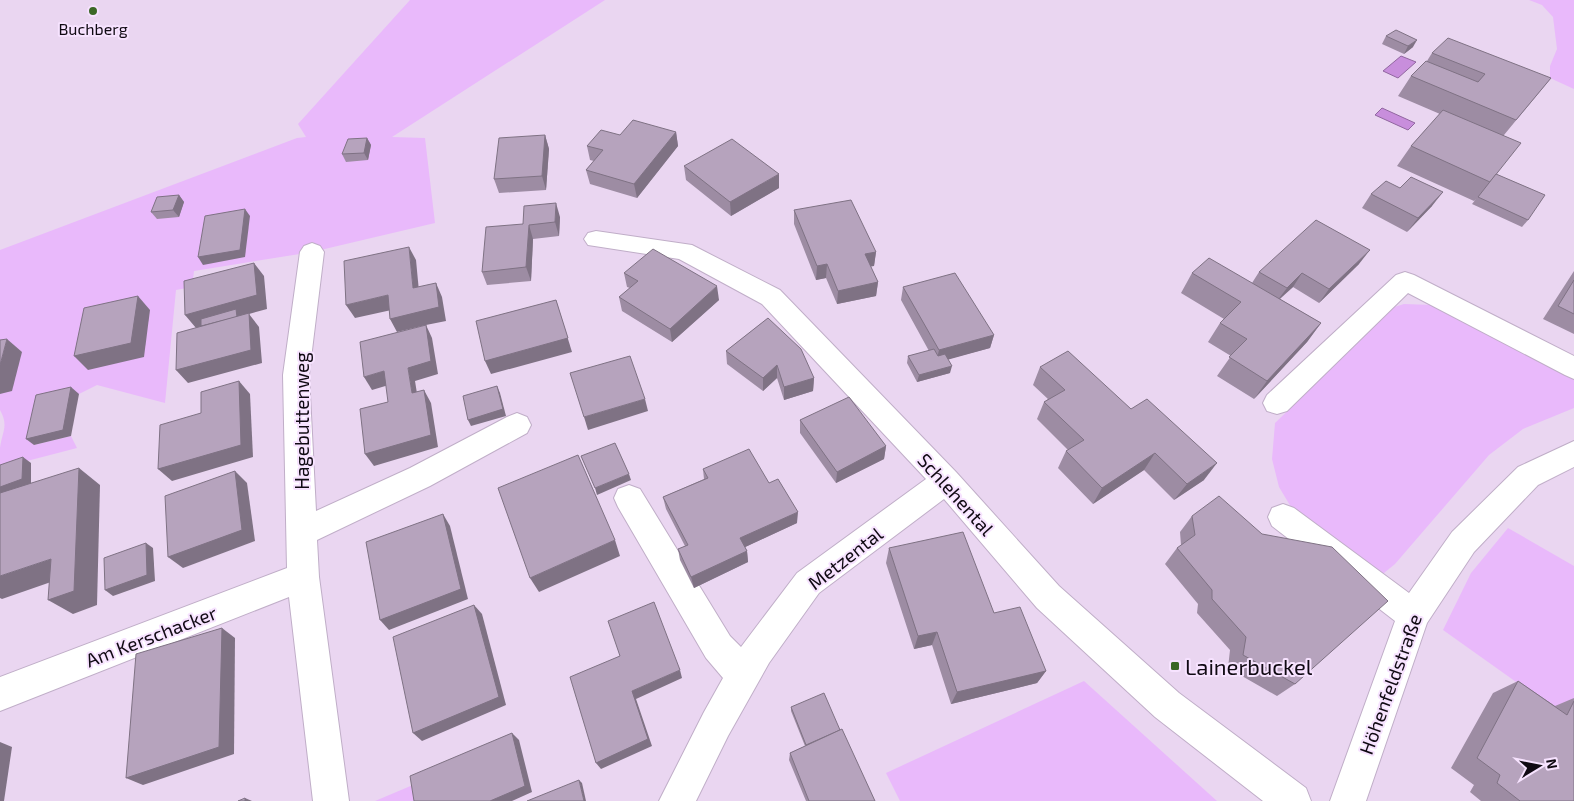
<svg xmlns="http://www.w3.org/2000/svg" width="1574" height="801" font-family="'Exo 2',sans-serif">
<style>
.green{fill:#e9b9fb}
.water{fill:#c88edc;stroke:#9166a0}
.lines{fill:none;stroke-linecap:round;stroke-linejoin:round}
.minor-casing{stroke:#c0aec8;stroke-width:2}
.minor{fill:#fff;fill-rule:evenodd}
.wall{fill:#9d8ca3}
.shaded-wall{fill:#7f7284}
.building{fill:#b6a3bd;stroke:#7f7284}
.poi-dot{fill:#3b6826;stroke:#f7e3ff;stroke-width:2}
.labels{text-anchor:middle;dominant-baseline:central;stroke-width:4;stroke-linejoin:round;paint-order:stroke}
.far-poi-label{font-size:16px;fill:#100a13;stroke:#f7e3ff}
.street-label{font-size:19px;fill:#100a13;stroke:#f7e3ff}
.near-poi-label{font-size:22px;fill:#100a13;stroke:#f7e3ff;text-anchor:start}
</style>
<rect width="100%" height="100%" fill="#ead6f1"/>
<!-- green -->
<g class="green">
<path d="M410 0H605L392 137 425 138 435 223 312 252 194 271 192 287 176 290 165 403 97 385 79 394 44 402 34 445 71 436 77 448 0 468C0 462 0 454 0 448 2 432 9 426 0 410V250L297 138 306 137 298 124Z"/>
<polygon points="1529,0 1574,0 1574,89 1550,78 1550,66 1557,49 1553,17 1542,5"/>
<polygon points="1404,304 1432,305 1574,374 1574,408 1523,429 1489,455 1395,564 1384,573 1373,573 1294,512 1279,487 1272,459 1275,423 1363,338 1391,308"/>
<polygon points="1508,528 1574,566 1574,723 1443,630 1471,573"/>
<polygon points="1084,681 1217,801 900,801 886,773"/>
<polygon points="420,782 423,801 375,801"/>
</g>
<!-- water -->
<g class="water">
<polygon points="1401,56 1416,62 1398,78 1383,71"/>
<polygon points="1382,108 1415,123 1408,130 1375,115"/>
</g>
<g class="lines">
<!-- minor casing -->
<g class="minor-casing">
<g id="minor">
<polygon points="596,231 692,245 780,290 956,472 1059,586 1179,693 1306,788 1311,801 1263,801 1155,717 1037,608 944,499 819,593 769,663 728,736 696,801 659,801 704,712 723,678 706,658 618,507 614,498 618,489 629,485 640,489 730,636 741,647 797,573 926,479 762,304 679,259 588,245 584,239 588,233"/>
<polygon points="312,243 320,246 324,252 309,375 316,511 410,468 507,417 517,413 527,417 531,425 527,433 430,486 317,540 319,577 349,801 313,801 289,597 0,711 0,677 287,568 283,375 300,252 304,246"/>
<polygon points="1405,272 1414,275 1574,356 1574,379 1565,375 1408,293 1287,411 1277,414 1267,411 1263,403 1267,395 1396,275"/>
<polygon points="1574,441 1574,467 1538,485 1474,552 1427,623 1366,801 1330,801 1395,621 1272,526 1268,517 1272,508 1283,504 1294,508 1409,593 1452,532 1518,467"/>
</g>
</g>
<!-- minor -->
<use href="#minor" class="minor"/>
</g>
<!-- wall -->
<g class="wall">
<polygon points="1386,36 1413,47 1404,54 1382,44"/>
<polygon points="1432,53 1551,78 1504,135 1496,174 1528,220 1522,227 1472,204 1476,199 1474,201 1397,166 1411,146 1440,114 1398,96 1411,76 1427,61"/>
<polygon points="676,132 678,146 637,198 590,184 586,170 594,161 590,160 587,146 620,135"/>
<polygon points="545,135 549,149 546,190 499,193 494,179"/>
<polygon points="367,138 371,145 368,160 346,162 342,154"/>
<polygon points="684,166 779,188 731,216 686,180"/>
<polygon points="1371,194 1432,206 1407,232 1362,208"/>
<polygon points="179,195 184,202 179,217 157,219 151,212"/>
<polygon points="794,210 876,252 874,266 870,266 878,282 876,296 837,304 826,278 816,280 794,224"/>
<polygon points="560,217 559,236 533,239 531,281 487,285 482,272 523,224"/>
<polygon points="1359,264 1319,303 1293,287 1280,299 1321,323 1307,342 1254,399 1217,376 1231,356 1208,342 1220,323 1224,319 1181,293 1192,273 1252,283 1259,272"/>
<polygon points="1574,271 1574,334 1543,319"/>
<polygon points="624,273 719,300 672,342 622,311 619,297 630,288 627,287"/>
<polygon points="903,287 994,335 990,348 948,359 950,373 917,382 907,363 908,356 929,351 901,300"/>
<polygon points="768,318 814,378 813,391 784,400 777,378 763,391 727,364 726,351"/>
<polygon points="1040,367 1204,480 1174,500 1144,470 1093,504 1058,468 1066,451 1068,450 1037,419 1044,402 1048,399 1033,385"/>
<polygon points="800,420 886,446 884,459 836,483 800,433"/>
<polygon points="703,469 769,483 797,523 745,547 747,551 748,562 694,588 680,560 678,549 685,546 666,509 663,497 704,479"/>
<polygon points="1192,516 1295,684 1277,696 1228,668 1230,650 1197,613 1198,604 1165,564 1177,548 1181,545 1180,532"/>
<polygon points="889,548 994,613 1046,671 1037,683 951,704 932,645 914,649 886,563"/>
<polygon points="1518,681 1555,706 1574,698 1574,801 1481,801 1470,792 1474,785 1451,768 1493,693"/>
<polygon points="791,707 840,730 875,801 806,801 789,760 790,753 805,746 791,711"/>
</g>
<!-- shaded-wall -->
<g class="shaded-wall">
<polygon points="1417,40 1413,47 1404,54 1408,46"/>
<polygon points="676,132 678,146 637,198 634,184"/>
<polygon points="545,135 549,149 546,190 542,176"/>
<polygon points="367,138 371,145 368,160 364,153"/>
<polygon points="779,174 779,188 731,216 730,202"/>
<polygon points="1443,192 1432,206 1407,232 1418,218"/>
<polygon points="179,195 184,202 179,217 173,210"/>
<polygon points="556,203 560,217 559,236 555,222"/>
<polygon points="245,209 250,216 245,257 203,265 198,257"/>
<polygon points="529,225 533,239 531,281 526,267"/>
<polygon points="409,247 416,260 420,302 413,288"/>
<polygon points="1370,250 1359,264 1319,303 1329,289"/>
<polygon points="876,252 874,266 863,268 865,254"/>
<polygon points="254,263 264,276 267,309 249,314 259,327 262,363 188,383 176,370 196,328 185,315"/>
<polygon points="827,264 826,278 816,280 817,266"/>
<polygon points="1302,273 1293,287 1277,301 1287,288"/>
<polygon points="878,282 876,296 837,304 838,291"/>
<polygon points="436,283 442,297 446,321 426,325 432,338 438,374 415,381 419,406 412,393 408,368 426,325 397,332 390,319"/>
<polygon points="717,286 719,300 672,342 670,329"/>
<polygon points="388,295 396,309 355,318 346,305"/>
<polygon points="138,296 150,310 144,357 88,370 74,356"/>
<polygon points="556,300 572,352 491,374 485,361"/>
<polygon points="1321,323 1307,342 1254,399 1267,381"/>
<polygon points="994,335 990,348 936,363 939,350"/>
<polygon points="7,339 22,352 12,391 0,394 0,365"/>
<polygon points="777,365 777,378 763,391 763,378"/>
<polygon points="952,366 950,373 917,382 919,375"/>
<polygon points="384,371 392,384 372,390 364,377"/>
<polygon points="814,378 813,391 784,400 784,387"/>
<polygon points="239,381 250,394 253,457 172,481 158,469"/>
<polygon points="497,386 500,393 506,416 471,426 468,420"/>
<polygon points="71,387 79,394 71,436 34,445 26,439"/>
<polygon points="424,390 431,403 438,447 374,466 365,454"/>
<polygon points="645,399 648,411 588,430 584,417"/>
<polygon points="886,446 884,459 836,483 837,472"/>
<polygon points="1155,453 1144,470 1093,504 1102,488"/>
<polygon points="23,457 31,463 31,486 0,496 0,487"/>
<polygon points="1217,463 1204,480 1174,500 1187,484"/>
<polygon points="79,468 100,485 97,605 73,614 48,600"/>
<polygon points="235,471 247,483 255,541 183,568 168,557"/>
<polygon points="629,474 631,480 597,495 595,488"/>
<polygon points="798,512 797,523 741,549 740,538"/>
<polygon points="443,514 450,526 468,599 389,630 380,620"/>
<polygon points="615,540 620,556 539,592 530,578"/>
<polygon points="146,543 153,548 155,581 113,596 105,590"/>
<polygon points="747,551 748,562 694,588 691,577"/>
<polygon points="51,559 74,574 2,599 0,598 0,576"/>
<polygon points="474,605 482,614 506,705 422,741 413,733"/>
<polygon points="222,628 235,638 234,754 143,785 126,778"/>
<polygon points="937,632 932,645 914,649 918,636"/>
<polygon points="680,670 682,678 636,699 652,746 601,769 596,763 632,691"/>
<polygon points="1046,671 1037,683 951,704 957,692"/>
<polygon points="512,733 519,740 532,792 512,801 490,801"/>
<polygon points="0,742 12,747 4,801 0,801"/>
<polygon points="579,780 582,783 586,801 584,801"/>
<polygon points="245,798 252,801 245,801"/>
</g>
<!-- building -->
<g class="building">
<polygon points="1396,30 1417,40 1408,46 1386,36"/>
<polygon points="1448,38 1551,78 1516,120 1411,76 1426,61 1478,82 1485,74 1432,53"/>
<polygon points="1443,110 1521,143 1490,182 1411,146"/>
<polygon points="633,120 676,132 634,184 586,170 603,150 587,146 601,130 620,135"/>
<polygon points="545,135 542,176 494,179 499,138"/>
<polygon points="367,138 364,153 342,154 348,139"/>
<polygon points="732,139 779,174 730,202 684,166"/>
<polygon points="1496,174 1545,195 1528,220 1478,197"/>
<polygon points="1411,177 1443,192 1418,218 1371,194 1386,181 1400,188"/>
<polygon points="179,195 173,210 151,212 157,197"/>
<polygon points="851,200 876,252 865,254 878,282 838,291 827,264 817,266 794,210"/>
<polygon points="556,203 555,222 529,225 526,267 482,272 486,227 523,224 524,206"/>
<polygon points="245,209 240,250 198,257 205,216"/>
<polygon points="1316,220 1370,250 1329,289 1302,273 1287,288 1259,272"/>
<polygon points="409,247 413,288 436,283 439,307 390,319 388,295 346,305 344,261"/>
<polygon points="653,249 717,286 670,329 619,297 638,281 624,273"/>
<polygon points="1209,258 1321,323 1267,381 1229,357 1247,339 1220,323 1241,302 1192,273"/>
<polygon points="254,263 257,295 185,315 184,281"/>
<polygon points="955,273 994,335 939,350 903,287"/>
<polygon points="1574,280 1574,314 1558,306"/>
<polygon points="138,296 131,343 74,356 84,308"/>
<polygon points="556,300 568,338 485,361 476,321"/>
<polygon points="236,309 237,317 201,326 201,319"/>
<polygon points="249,313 251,350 176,370 177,333"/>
<polygon points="768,318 801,349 814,378 784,387 777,365 763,378 726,351"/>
<polygon points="426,325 431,361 408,368 412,393 424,390 431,435 365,454 360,409 388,402 384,371 364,377 360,342"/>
<polygon points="7,339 0,365 0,340"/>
<polygon points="934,349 938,356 945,354 952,366 919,375 908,356"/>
<polygon points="1068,351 1131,409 1147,399 1217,463 1187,484 1155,453 1102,488 1066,451 1084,440 1044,402 1065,390 1040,367"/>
<polygon points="630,356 645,399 584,417 570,373"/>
<polygon points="239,381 241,445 158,469 160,425 201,413 201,392"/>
<polygon points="497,386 503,409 468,420 463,396"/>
<polygon points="71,387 63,430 26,439 36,395"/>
<polygon points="849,397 886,446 837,472 800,420"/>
<polygon points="615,443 629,474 595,488 581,456"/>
<polygon points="749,449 769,483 778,479 798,512 740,538 747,551 691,577 678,549 688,545 663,497 708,478 703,469"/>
<polygon points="578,455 615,540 530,578 498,488"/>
<polygon points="23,457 22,479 0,487 0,465"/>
<polygon points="79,468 74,591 48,600 51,559 0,576 0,493"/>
<polygon points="235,471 242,530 168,557 165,496"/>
<polygon points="1219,496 1262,534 1332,547 1388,601 1295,684 1243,655 1246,637 1212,599 1212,590 1177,548 1195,535 1192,516"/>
<polygon points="443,514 461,589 380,620 366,542"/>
<polygon points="963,532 994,613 1020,607 1046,671 957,692 937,632 918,636 889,548"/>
<polygon points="146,543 147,575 105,590 104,558"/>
<polygon points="654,602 680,670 632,691 648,739 596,763 570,677 620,656 608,621"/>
<polygon points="474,605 499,697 413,733 393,637"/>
<polygon points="222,628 219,747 126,778 136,654"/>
<polygon points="1518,681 1567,715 1574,701 1574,801 1520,801 1497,783 1500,775 1477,758"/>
<polygon points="824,693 840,730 806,745 791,707"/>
<polygon points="842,729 875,801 809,801 790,753"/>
<polygon points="512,733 525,786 490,801 414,801 410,776"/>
<polygon points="579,780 584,801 527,801"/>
<polygon points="245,798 245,801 238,801"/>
</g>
<!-- markers -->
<g class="poi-dot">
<circle cx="93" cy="11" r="5"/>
<rect x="1170" y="661" width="10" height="10" rx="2.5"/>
</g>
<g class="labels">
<!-- far-poi labels -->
<g class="far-poi-label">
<text x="93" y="28">Buchberg</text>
</g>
<!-- street labels -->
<g class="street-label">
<text transform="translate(301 421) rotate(-90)">Hagebuttenweg</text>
<text transform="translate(956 494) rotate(48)">Schlehental</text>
<text transform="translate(845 558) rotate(-38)">Metzental</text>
<text transform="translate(151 636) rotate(-21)">Am Kerschacker</text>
<text transform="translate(1390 684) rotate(-70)">Höhenfeldstraße</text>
</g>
<!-- near-poi labels -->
<g class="near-poi-label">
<text x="1185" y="666">Lainerbuckel</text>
</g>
</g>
<!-- north arrow -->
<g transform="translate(1539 766) rotate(80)" stroke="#f7e3ff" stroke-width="4" paint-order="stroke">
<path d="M0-4L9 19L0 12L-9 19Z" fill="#100a13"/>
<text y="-8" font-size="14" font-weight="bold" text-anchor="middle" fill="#100a13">N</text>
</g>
</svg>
